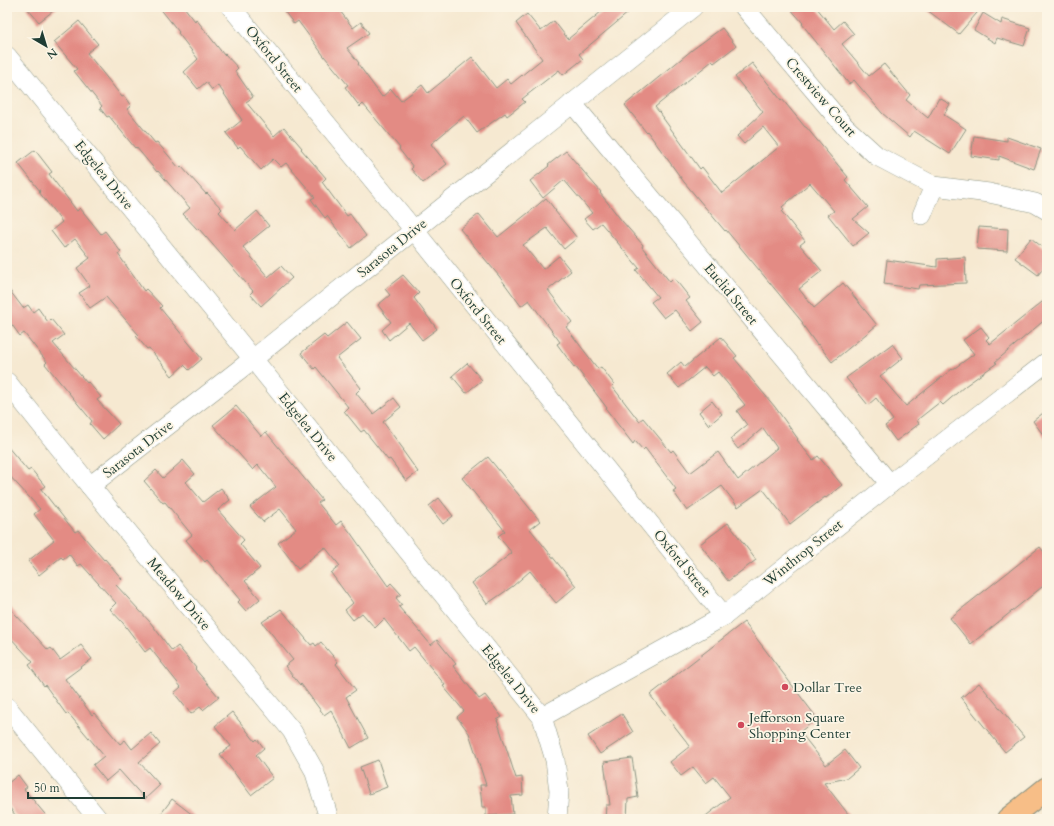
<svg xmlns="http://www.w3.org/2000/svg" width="1054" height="826" font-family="Cardo,serif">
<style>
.building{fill:#e38b84}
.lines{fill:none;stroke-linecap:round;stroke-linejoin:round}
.minor-casing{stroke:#8a9382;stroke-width:20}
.primary-casing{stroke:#8a9382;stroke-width:24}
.minor{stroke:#fff;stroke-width:19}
.primary{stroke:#f7be87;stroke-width:22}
.poi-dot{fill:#d1495b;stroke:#fcf5e5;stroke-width:1.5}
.labels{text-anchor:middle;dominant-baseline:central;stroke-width:3.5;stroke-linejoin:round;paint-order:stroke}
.street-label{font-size:14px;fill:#1f3d34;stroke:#fcf5e5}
.poi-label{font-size:14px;fill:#1f3d34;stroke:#fcf5e5;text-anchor:start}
</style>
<rect width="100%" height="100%" fill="#fcf5e5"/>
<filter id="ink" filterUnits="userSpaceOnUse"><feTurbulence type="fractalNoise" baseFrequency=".025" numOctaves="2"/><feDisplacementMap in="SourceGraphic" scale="8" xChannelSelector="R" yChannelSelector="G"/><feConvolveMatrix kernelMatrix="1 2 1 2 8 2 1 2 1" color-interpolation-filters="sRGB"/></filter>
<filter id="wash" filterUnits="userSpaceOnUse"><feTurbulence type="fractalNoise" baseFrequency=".012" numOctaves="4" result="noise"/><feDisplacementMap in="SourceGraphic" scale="16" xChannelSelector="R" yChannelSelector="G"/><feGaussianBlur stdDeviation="0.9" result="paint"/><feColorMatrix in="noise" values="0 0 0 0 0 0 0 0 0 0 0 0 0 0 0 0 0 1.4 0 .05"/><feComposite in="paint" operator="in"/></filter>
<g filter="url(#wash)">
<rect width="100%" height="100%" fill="#f6e9d1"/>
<g id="blocks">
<!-- building -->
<g class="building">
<polygon points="26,7 58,7 39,22"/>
<polygon points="159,7 184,7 195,21 196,19 224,55 225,54 238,68 235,71 253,97 246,102 274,136 284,127 302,148 301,149 326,178 322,182 347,216 350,214 366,236 351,248 327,216 325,218 311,199 315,197 286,163 281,167 273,159 261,170 240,146 238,148 226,133 242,120 218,85 212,90 206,82 198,89 184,72 198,59 178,33 179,32"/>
<polygon points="281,7 317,7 312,10 314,13 323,7 337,7 353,28 361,22 369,33 347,48 359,63 358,64 382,97 391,89 401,101 422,85 428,93 472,57 496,88 507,79 511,84 542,59 516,23 527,14 541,31 554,21 568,39 607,7 635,7 579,54 583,59 563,75 559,70 522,99 525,102 507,116 505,113 477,133 464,116 431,144 447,164 423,183 411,169 413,167 399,149 400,148 363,104 360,107 345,87 348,85 324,56 298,21 294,24"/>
<polygon points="789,7 816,7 834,29 843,21 854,34 842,44 869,76 884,64 910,95 906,100 928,118 939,98 950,104 944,115 966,129 950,154 914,131 910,137 882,113 854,80 849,84 802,24 803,23"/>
<polygon points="923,7 982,7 959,34"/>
<polygon points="983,13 1001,24 1002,19 1030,28 1024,46 997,38 995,43 974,30"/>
<polygon points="79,21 98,44 87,53 122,97 124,96 131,106 127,109 155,143 157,142 179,168 181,166 206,194 207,193 222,209 219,212 235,230 257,211 269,226 243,247 268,277 281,266 292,278 261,306 250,294 253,291 199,229 198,230 183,214 190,208 158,171 157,172 136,147 135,148 109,116 107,117 100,108 102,106 74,71 77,69 54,42"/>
<polygon points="722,28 736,46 714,63 712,61 655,107 664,118 663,118 700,169 702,167 722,193 779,147 763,127 744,144 737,136 763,112 735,77 752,63 781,100 782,99 805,127 806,127 848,177 845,180 868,207 853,219 869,233 853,246 828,215 834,211 810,183 782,207 784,210 782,212 805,241 800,245 822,271 799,289 814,308 843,283 877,325 832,362 818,344 817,345 802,324 803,323 726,230 725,231 684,182 647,131 646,132 625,105 692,50"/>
<polygon points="974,136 1007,141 1007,137 1041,149 1034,169 999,156 999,160 971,156"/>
<polygon points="35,150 52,172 49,174 77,211 80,208 101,234 105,231 121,252 118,254 144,291 146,289 162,306 160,308 202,359 189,370 184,365 172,376 149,348 147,349 136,336 138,334 106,297 90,308 79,293 90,286 77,268 90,258 75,239 64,248 51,231 62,222 39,192 40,191 18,163"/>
<polygon points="566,151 601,192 600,193 622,221 643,245 642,247 670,282 674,278 690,298 686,301 703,322 692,331 675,310 664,318 651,302 658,297 636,270 639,268 601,223 593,229 584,219 592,213 564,180 543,198 530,181 549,166 548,165"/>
<polygon points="546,198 556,211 555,211 577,238 564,249 547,228 523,245 543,269 559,256 571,271 548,290 572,322 566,327 598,369 601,367 614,384 612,386 639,421 643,418 671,452 673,450 690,473 718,452 738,480 777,448 763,428 738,449 730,439 747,425 737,411 745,405 718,372 713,376 705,367 679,388 667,374 681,362 685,367 721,337 737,356 734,358 775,407 798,439 797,440 813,460 818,456 842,485 826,498 825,497 790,524 763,489 738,507 722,486 687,511 673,491 676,489 645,448 643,450 635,441 633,444 606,409 607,408 575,366 574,367 557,344 560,342 529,300 521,306 499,276 460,229 479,214 498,237 533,209"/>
<polygon points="979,227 1008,229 1007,251 977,249"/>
<polygon points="1031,238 1047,251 1047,263 1038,275 1015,258"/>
<polygon points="965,257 966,283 919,285 918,289 884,284 887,260 937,267 937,259"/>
<polygon points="403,275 419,293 414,298 437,329 422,340 409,323 389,340 382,330 391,322 378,305 390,295 385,289"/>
<polygon points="7,287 23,308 28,305 33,312 38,308 48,322 51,319 64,335 53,343 87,383 88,382 101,397 97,400 119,424 103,439 90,424 92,421 45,364 47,362 24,333 20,336 7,318"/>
<polygon points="1047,298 1047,318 995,362 997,363 965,386 943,405 940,402 917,420 919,424 896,441 885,426 893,420 876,398 868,405 846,378 892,344 903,358 880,376 906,406 952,369 952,370 974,354 963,340 981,327 989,337 986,340 990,344"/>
<polygon points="347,322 361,339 337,358 361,388 356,393 373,414 394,398 401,407 383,422 404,450 403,451 418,472 406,481 390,459 388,460 364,430 361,432 344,411 348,407 316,367 314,369 301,353 324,335 327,338"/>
<polygon points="467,363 482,380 466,393 452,376"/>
<polygon points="712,401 722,414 709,425 699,412"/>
<polygon points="236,406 261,436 266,432 322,500 318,503 336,525 341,521 350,532 388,586 391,583 401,594 396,598 402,605 399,607 431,645 437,640 456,664 453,666 479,699 485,695 502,717 497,720 516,778 522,777 523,795 511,796 513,814 486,816 486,807 482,807 480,785 486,785 469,733 457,717 464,711 443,686 445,685 414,647 409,651 384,619 375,628 362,613 353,620 345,610 353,603 331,573 340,566 325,547 298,569 278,543 296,529 280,509 263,522 250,507 276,487 258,465 253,470 233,447 232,447 213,425"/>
<polygon points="1047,410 1047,440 1033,421"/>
<polygon points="7,446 28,471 31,469 45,486 41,489 75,532 78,530 104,560 105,559 122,579 116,585 150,622 172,651 178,646 196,668 195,669 219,697 203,710 200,707 191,714 174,693 181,687 150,648 145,652 123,623 110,609 116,603 81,564 78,566 69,554 63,559 61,557 39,575 28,561 54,540 34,514 40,509 7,473"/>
<polygon points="488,457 540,521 530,529 576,586 556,603 530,571 513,586 487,604 472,583 512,553 498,536 505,531 462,478"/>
<polygon points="183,460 195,474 186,482 203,502 221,488 230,500 218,510 244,540 240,544 260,568 245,581 260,599 246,611 238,602 240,600 207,560 205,562 186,540 192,535 165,502 163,503 144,481 156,470 163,478"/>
<polygon points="439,498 453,516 443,524 429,506"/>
<polygon points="728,523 756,560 728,581 700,544"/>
<polygon points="1040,547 1047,556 1047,583 971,644 950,618"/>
<polygon points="7,605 48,650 51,648 60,660 81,645 92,659 65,679 92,715 94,713 120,744 125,740 132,749 151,733 160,744 139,762 160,785 145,799 119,770 106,781 93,765 104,756 68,713 66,714 45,685 44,686 29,665 33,662 7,634"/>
<polygon points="281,609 311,645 314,643 316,646 321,642 338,662 336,664 356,690 346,697 368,738 351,748 331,710 324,715 301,684 300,685 285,666 293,660 262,622"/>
<polygon points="744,622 817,718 800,732 826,765 845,750 859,768 847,778 824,783 852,819 702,819 730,797 714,777 706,783 693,767 681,776 670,762 690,746 650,695"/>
<polygon points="979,683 1024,737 1005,752 961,698"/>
<polygon points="232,712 255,741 257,739 264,748 256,755 273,778 251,795 220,754 231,746 215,726"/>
<polygon points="622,714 633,732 600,754 588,736"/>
<polygon points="632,758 638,797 628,799 627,819 605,819 606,805 610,805 604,762"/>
<polygon points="378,760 387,787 369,794 360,767"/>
<polygon points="18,775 27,787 24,789 49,819 18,819 7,804 7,784"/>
<polygon points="172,799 198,819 157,819"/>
</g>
</g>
</g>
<g filter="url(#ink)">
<use href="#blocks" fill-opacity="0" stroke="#8a9382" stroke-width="1"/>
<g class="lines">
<!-- minor casing -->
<g class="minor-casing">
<g id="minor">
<polyline points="231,7 414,230 724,616"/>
<polyline points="744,7 845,127 877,156 934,186 989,193 1035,203 1047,210"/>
<polyline points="7,56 253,359 542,717 555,760 559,791 557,819"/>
<polyline points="572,103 890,484"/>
<polyline points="922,215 934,186"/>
<polyline points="7,382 90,486 292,731 314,770 327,812 328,819"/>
<polyline points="90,486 253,359 693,7"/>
<polyline points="7,707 98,819"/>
<polyline points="542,717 724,616 890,484 1047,362"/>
</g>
</g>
<!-- primary casing -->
<g class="primary-casing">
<polyline id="primary" points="1008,819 1047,788"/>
</g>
<!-- minor -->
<use href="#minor" class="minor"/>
<!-- primary -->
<use href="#primary" class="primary"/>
</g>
</g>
<!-- markers -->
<g class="poi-dot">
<circle cx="785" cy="687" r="4"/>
<circle cx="741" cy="725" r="4"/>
</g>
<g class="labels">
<!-- street labels -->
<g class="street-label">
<text transform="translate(274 59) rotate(51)">Oxford Street</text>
<text transform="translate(821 97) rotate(49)">Crestview Court</text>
<text transform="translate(104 175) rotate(51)">Edgelea Drive</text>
<text transform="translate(392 248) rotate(-39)">Sarasota Drive</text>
<text transform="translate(731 294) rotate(50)">Euclid Street</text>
<text transform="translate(478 311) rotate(51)">Oxford Street</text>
<text transform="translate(308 427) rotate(51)">Edgelea Drive</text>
<text transform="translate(138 449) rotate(-38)">Sarasota Drive</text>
<text transform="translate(803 553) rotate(-39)">Winthrop Street</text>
<text transform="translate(682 563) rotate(51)">Oxford Street</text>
<text transform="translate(179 594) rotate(50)">Meadow Drive</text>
<text transform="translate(511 679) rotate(51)">Edgelea Drive</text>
</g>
<!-- poi labels -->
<g class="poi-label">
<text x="793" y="687">Dollar Tree</text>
<text x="749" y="717">Jefforson Square<tspan x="749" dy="16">Shopping Center</tspan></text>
</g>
</g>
<!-- margin -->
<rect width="1054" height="826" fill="none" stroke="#fcf5e5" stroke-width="24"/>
<!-- north arrow -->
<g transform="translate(46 46) rotate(142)" stroke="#fcf5e5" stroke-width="3" paint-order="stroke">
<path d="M0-3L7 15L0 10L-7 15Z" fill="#1f3d34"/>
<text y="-6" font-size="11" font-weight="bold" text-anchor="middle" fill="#1f3d34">N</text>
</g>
<!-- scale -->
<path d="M28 792v6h116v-6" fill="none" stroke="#1f3d34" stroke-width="2"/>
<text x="34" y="792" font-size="12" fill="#1f3d34" stroke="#fcf5e5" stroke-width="3" paint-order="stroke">50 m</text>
</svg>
